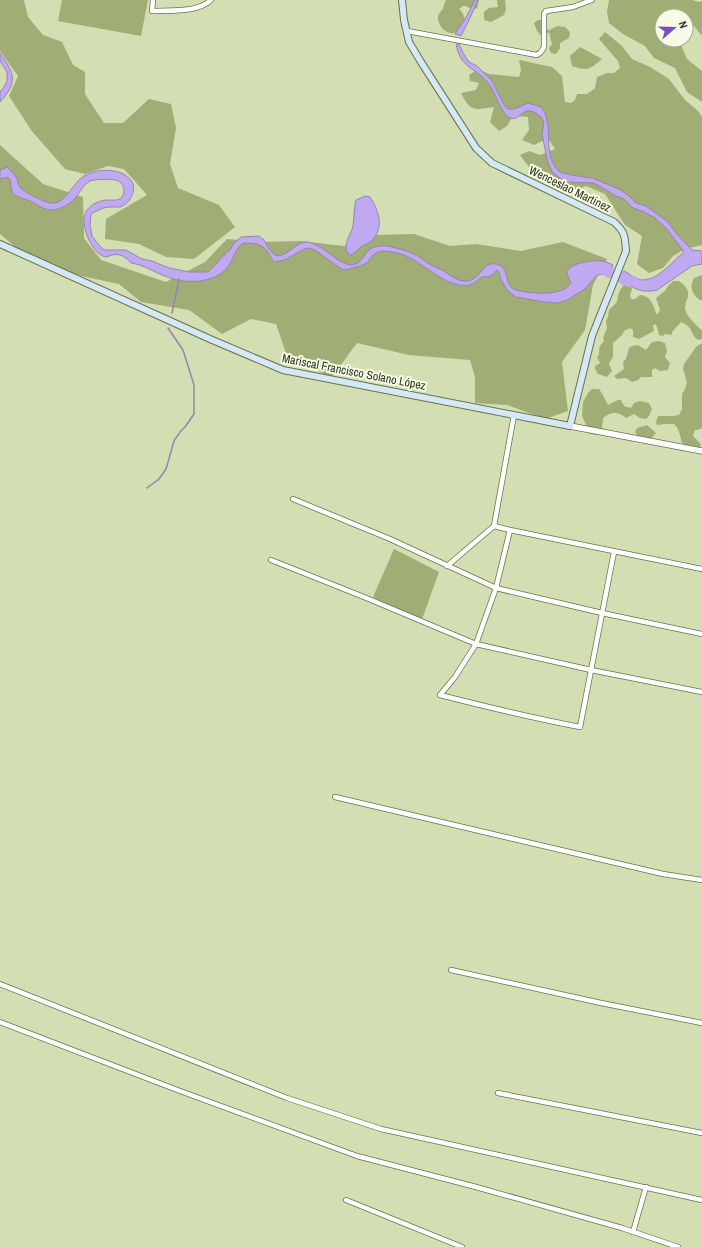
<svg xmlns="http://www.w3.org/2000/svg" width="702" height="1247" font-family="'Archivo Narrow',sans-serif">
<style>
.green{fill:#a0ad74}
.water{fill:#c0a9f0;stroke:#9485b1}
.lines{fill:none;stroke-linecap:round;stroke-linejoin:round}
.stream{stroke:#9485b1;stroke-width:1.5}
.river{stroke:#c0a9f0;stroke-width:10}
.minor-casing{stroke:#69724a;stroke-width:6}
.tertiary-casing{stroke:#69724a;stroke-width:7}
.secondary-casing{stroke:#69724a;stroke-width:8}
.minor{stroke:#fff;stroke-width:4.5}
.tertiary{stroke:#fff;stroke-width:5.5}
.secondary{stroke:#d4e8f5;stroke-width:6}
.labels{text-anchor:middle;dominant-baseline:central;stroke-width:4;stroke-linejoin:round;paint-order:stroke}
.street-label{font-size:12px;fill:#2d311f;stroke:#f6fce6}
</style>
<rect width="100%" height="100%" fill="#d3deb2"/>
<!-- green -->
<g class="green">
<polygon points="0,0 24,0 28,17 43,35 62,42 73,65 85,72 85,94 104,123 123,123 149,99 171,104 176,128 170,164 178,188 219,205 235,227 194,259 166,257 139,244 105,239 106,219 147,195 124,169 108,166 85,174 65,169 31,130 9,96 18,76 0,51"/>
<polygon points="62,0 148,0 141,36 58,21"/>
<path d="M446 0H479L477 8 473 10 466 6H463L459 9C461 11 462 12 463 14 470 30 448 43 439 23 438 20 437 17 439 14 440 12 442 10 443 9 444 6 444 3 446 0Z"/>
<polygon points="497,0 505,0 506,9 504,15 491,22 484,20 484,12 489,8 498,7"/>
<polygon points="609,0 692,0 699,2 702,1 702,36 686,16 662,16 662,40 679,40 687,59 702,71 702,102 687,92 675,68 654,58 645,46 623,34 609,23 607,11"/>
<polygon points="538,20 545,20 548,31 557,26 565,27 570,32 569,38 560,43 560,48 556,54 551,53 549,48 552,44 549,32 546,35 542,37 537,31 534,23"/>
<path d="M605 32 622 46 632 59 650 67 669 79 685 100 698 111 702 117V245L685 249 673 256 663 268 649 273 637 264 642 236 625 225 605 194 586 186 574 191 564 190 549 173 529 167 520 155 529 151 540 155 555 149 548 138 534 145 522 140 529 130 528 117 513 116 507 126 499 131 490 122 494 107C475 110 470 112 461 93L476 90 479 83 470 81 469 75 478 69 489 74 519 77 521 70 519 60 552 67 562 76 565 102 571 103 575 100 577 94H587L595 88 597 77 607 73H614L620 68 618 61 599 39Z"/>
<path d="M580 47 602 59C589 70 588 71 572 66L570 56Z"/>
<polygon points="0,145 43,184 83,197 84,238 101,260 166,282 205,262 227,239 261,242 301,241 344,246 374,235 414,234 450,246 476,244 521,251 563,242 607,259 593,285 585,330 562,362 568,411 545,419 507,405 475,403 475,377 470,360 409,355 357,343 331,378 286,353 276,324 251,319 222,334 189,310 141,302 119,284 58,271 19,250 0,234"/>
<path d="M702 275V301C692 296 689 287 694 278Z"/>
<path d="M673 281H679C698 295 681 300 686 312 689 319 697 325 702 331V339L698 340C689 333 694 327 681 322L672 332V335L665 334 663 336 659 335 657 327 655 324 653 326 654 331 639 339 633 337V330L630 328 624 331 623 334 613 343V357L609 363 612 371 607 377 598 374 595 369V366L600 363 597 357 599 355C600 346 598 348 604 341L603 338 607 328 606 321 608 317 609 310 617 302C618 295 619 290 624 285L631 287 632 289 630 295 631 299H635L640 295C652 296 653 306 657 315L660 310 656 298 665 291 668 286Z"/>
<polygon points="659,341 665,343 667,351 665,357 670,363 668,370 660,371 655,368 652,370 652,377 641,377 638,380 632,382 626,378 617,379 614,376 624,369 623,362 626,359 629,348 632,346 638,345 646,350 652,342"/>
<path d="M702 343V426L701 429 695 430 693 435C695 440 700 441 701 445L700 448C673 449 686 435 674 424H664L657 425 656 422 658 416H673L679 415 682 409V394L685 389 687 382 683 369 684 364 696 347Z"/>
<path d="M592 389H599L603 395 608 405 618 400H621L624 406 631 408 634 403 640 401 649 403 652 409 649 416 646 419 640 418 634 414 626 418C618 411 611 412 603 418L602 429 597 435 590 434 582 416 583 402 588 393Z"/>
<polygon points="647,425 656,433 650,440 642,442 635,432 637,428"/>
<polygon points="394,549 439,572 421,622 373,597"/>
</g>
<!-- water -->
<g class="water">
<polygon points="475,0 478,0 469,20 461,36 455,34 458,29 465,19"/>
<path d="M456 44H459L463 53 469 62 477 66 492 81 504 105 508 109H514L528 103 541 107 545 113 548 125 549 149 551 159 555 167 560 172 571 175 592 178 619 189 628 195 636 203 646 206 668 222 675 232 692 250 702 251V264L692 266 657 290C642 294 633 288 621 280L624 271C628 273 633 277 637 279 655 285 672 261 684 252L667 229 655 218 644 212 633 208 624 199 616 196 594 183 565 182 553 173 549 165 547 159 542 134 544 123 542 118C539 115 535 112 531 111 520 109 520 123 508 117 499 108 496 94 489 84 476 67 461 70 456 44Z"/>
<path d="M0 53C15 74 18 82 0 102V92L4 87 7 81V72L0 61Z"/>
<path d="M7 167C11 171 15 174 17 179 18 182 18 185 20 187 23 192 44 202 50 203 64 205 71 187 80 179 89 171 103 169 114 171 121 172 129 176 132 182 137 190 130 204 120 207 118 207 114 207 111 207 104 207 98 210 91 214L90 225 92 236 99 245 104 250H126L142 259 152 261 169 268 189 272H208L218 262 222 257 230 250 235 242 241 237 259 236 264 240 269 249 276 256C290 256 295 241 308 242 322 244 339 265 351 265 360 264 362 259 367 252 373 245 384 245 392 247 400 249 409 251 416 255 421 257 425 262 431 265 434 267 438 268 442 270 449 273 454 280 463 281 481 283 481 261 496 264 509 266 504 281 512 288 515 291 522 291 526 292 539 294 564 295 571 283 570 280 568 277 567 274 566 263 593 260 601 261 605 261 609 263 613 265L609 275 604 274 597 275 585 289 567 300 558 303 544 302 516 297 508 291 500 278 499 272 497 270C494 272 493 275 490 276 487 278 485 275 482 277 477 280 475 284 469 285 450 288 432 271 417 262 409 256 396 252 386 251 371 250 373 260 363 265 360 266 346 270 343 270L315 250 309 248 304 249 285 260 275 262C271 259 270 255 267 251 261 243 252 243 243 243 233 250 233 264 224 271 209 284 183 284 165 276 154 272 144 265 131 263 126 257 120 253 112 255 111 255 108 257 106 257 94 256 84 232 84 222 83 208 96 200 109 200 113 200 117 201 121 198 122 197 123 195 124 193 124 189 124 185 120 182 116 178 95 179 90 181 83 185 81 191 76 197 70 204 62 209 52 210 45 211 37 204 30 201 24 198 15 198 12 191 11 188 11 183 10 179L7 177 0 179V170Z"/>
<path d="M365 196 370 197C378 209 384 225 374 238 371 243 365 244 361 247 357 250 355 253 351 255L347 253C343 243 351 235 353 226 354 217 354 208 356 200Z"/>
</g>
<g class="lines">
<!-- stream -->
<g class="stream">
<polyline points="172,313 179,279"/>
<polyline points="147,488 159,479 166,469 174,441 180,432 185,427 194,414 194,385 183,350 168,328"/>
</g>
<!-- river -->
<polyline class="river" points="598,268 604,270 609,273 618,274 624,280 634,281"/>
<!-- minor casing -->
<g class="minor-casing">
<g id="minor">
<path d="M153 0 152 11C170 10 197 13 211 0"/>
<polyline points="407,31 537,55 541,52 544,47 544,14 546,11 573,7 592,0"/>
<polyline points="293,499 390,539 496,588 602,613 702,634"/>
<polyline points="494,526 510,530 702,569"/>
<path d="M510 530 496 588 476 644 455 677 440 695C487 707 533 718 580 727L614 552"/>
<polyline points="271,560 364,597 476,644 591,670 702,692"/>
<polyline points="447,566 494,526 514,415"/>
<polyline points="335,797 663,874 702,880"/>
<polyline points="451,970 601,1003 702,1023"/>
<polyline points="0,984 287,1098 381,1129 702,1200"/>
<polyline points="0,1022 180,1091 357,1156 476,1187 622,1228 678,1247"/>
<polyline points="498,1093 702,1133"/>
<polyline points="346,1200 462,1247"/>
<polyline points="633,1232 646,1187"/>
</g>
</g>
<!-- tertiary casing -->
<g class="tertiary-casing">
<polyline id="tertiary" points="570,426 702,451"/>
</g>
<!-- secondary casing -->
<g class="secondary-casing">
<path id="secondary" d="M0 244 210 339 283 370 570 426 592 336 626 251C625 236 625 232 614 222L492 163 476 148 421 62 409 42 404 20 402 0"/>
</g>
<!-- minor -->
<use href="#minor" class="minor"/>
<!-- tertiary -->
<use href="#tertiary" class="tertiary"/>
<!-- secondary -->
<use href="#secondary" class="secondary"/>
</g>
<g class="labels">
<!-- street labels -->
<g class="street-label">
<text transform="translate(570 189) rotate(26)">Wenceslao Martínez</text>
<text transform="translate(354 372) rotate(11)">Mariscal Francisco Solano López</text>
</g>
</g>
<!-- north arrow -->
<g transform="translate(674 28) rotate(70)"><circle r="19" fill="#f6fce6" stroke="#a6ab96"/>
<path d="M0-3L7 15L0 10L-7 15Z" fill="#7e4dc5"/>
<text y="-6" font-size="11" font-weight="bold" text-anchor="middle" fill="#2d311f">N</text>
</g>
</svg>
